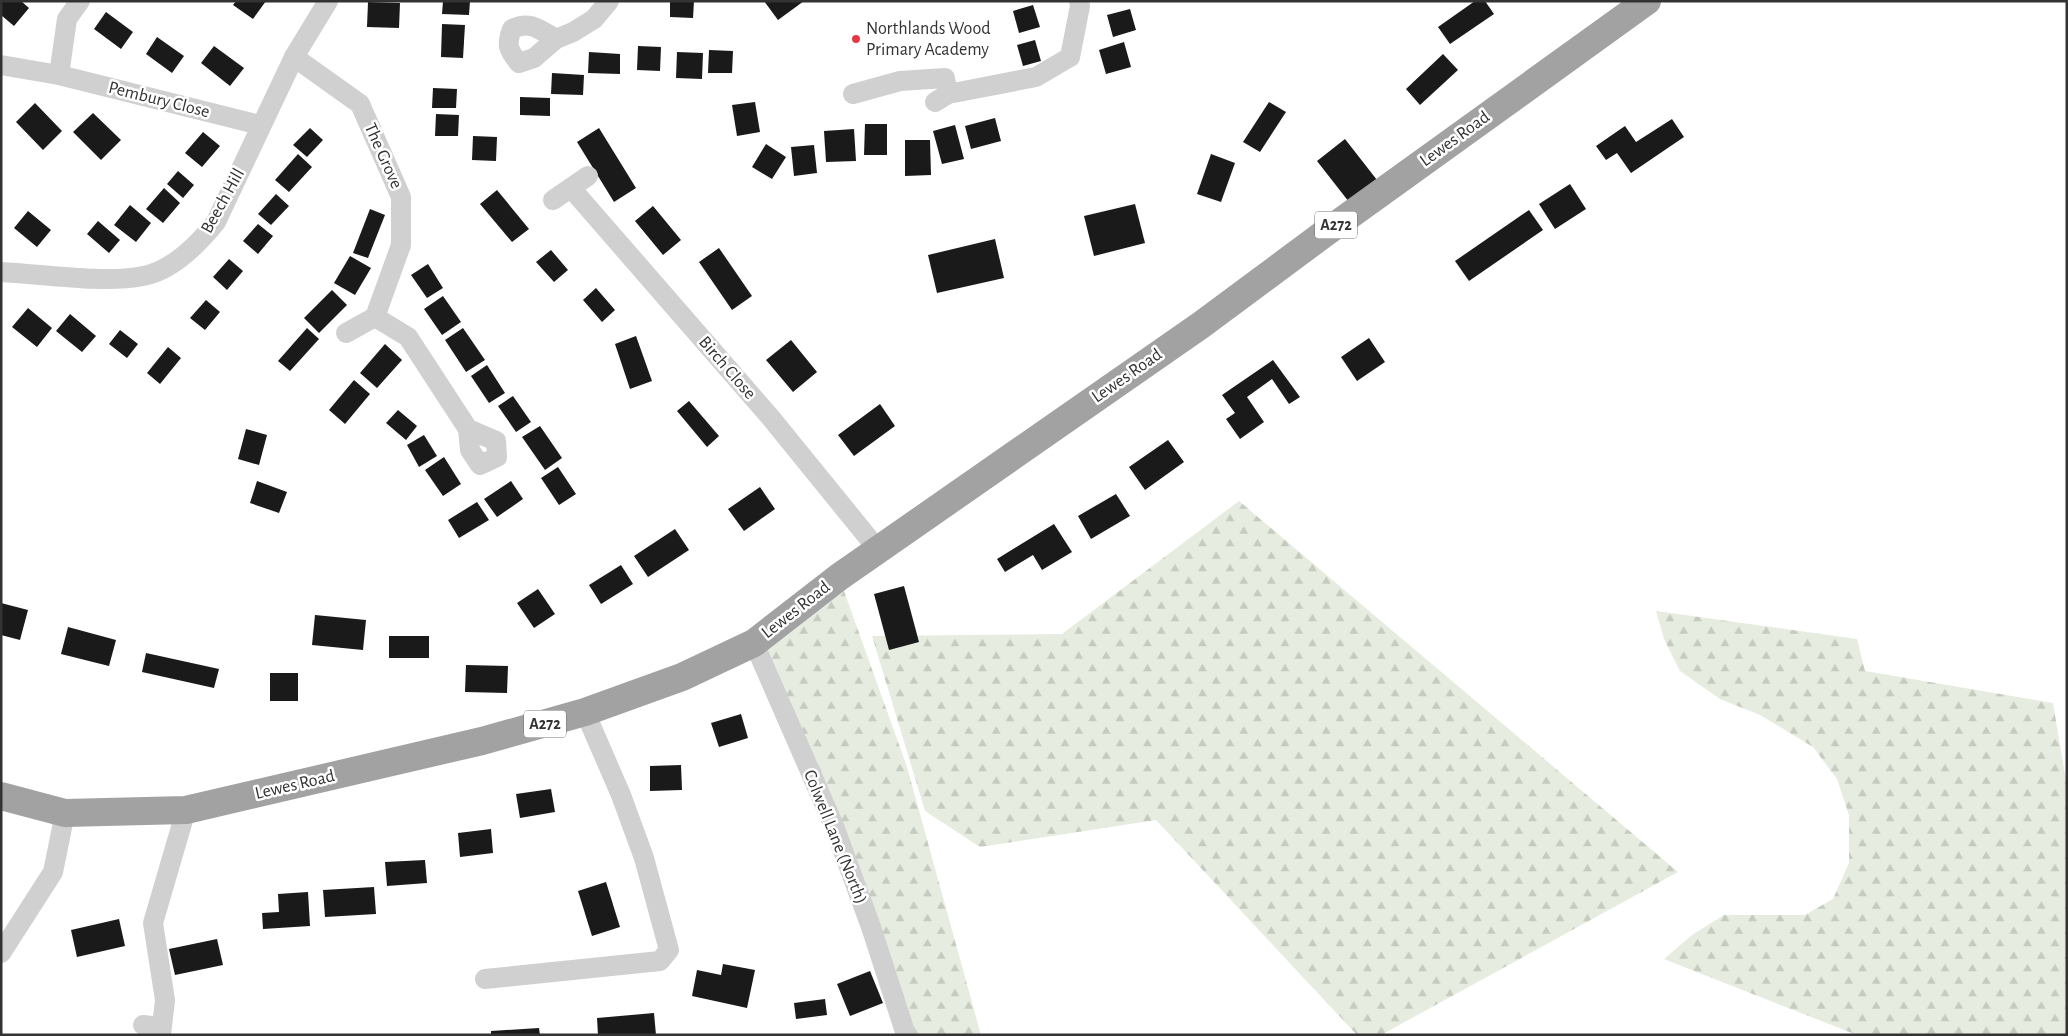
<svg xmlns="http://www.w3.org/2000/svg" width="2068" height="1036" font-family="'Alegreya Sans',sans-serif">
<style>
.forest{fill:url(#forest-firs)}
.building{fill:#1a1a1a}
.lines{fill:none;stroke-linecap:round;stroke-linejoin:round}
.minor{stroke:#d0d0d0;stroke-width:20}
.trunk{stroke:#a2a2a2;stroke-width:28}
.poi-dot{fill:#e63946;stroke:#fff;stroke-width:2}
.labels{text-anchor:middle;dominant-baseline:central;stroke-width:5;stroke-linejoin:round;paint-order:stroke}
.shield{fill:#fff;stroke:#707070;stroke-width:1}
.shield-label{font-size:16px;font-weight:bold;fill:#333}
.poi-label{font-size:18px;fill:#333;stroke:#fff;text-anchor:start}
.street-label{font-size:18px;fill:#333;stroke:#fff}
</style>
<defs>
<pattern id="forest-firs" width="22" height="20" patternUnits="userSpaceOnUse" patternTransform="scale(1.25)"><rect width="22" height="20" fill="#e6ecdf"/><path d="M5 1l3.5 6h-7zM16 11l3.5 6h-7z" fill="#c6cbc0"/></pattern>
</defs>
<rect width="100%" height="100%" fill="#fff"/>
<!-- forest -->
<g class="forest">
<polygon points="1239,501 1678,872 1381,1035 1357,1035 1156,820 980,847 925,811 872,636 1062,634"/>
<polygon points="839,577 907,767 981,1035 910,1035 754,643"/>
<polygon points="1656,611 1857,639 1865,671 2053,703 2067,787 2067,1035 1857,1035 1664,959 1692,935 1724,915 1805,915 1833,899 1849,863 1849,815 1837,779 1813,747 1760,715 1720,699 1680,671 1664,639"/>
</g>
<!-- building -->
<g class="building">
<polygon points="1,1 21,1 29,8 14,26 1,15"/>
<polygon points="236,1 266,1 253,19 233,5"/>
<polygon points="443,1 470,1 469,15 442,14"/>
<polygon points="670,1 694,1 693,18 670,17"/>
<polygon points="764,1 804,1 778,20"/>
<polygon points="1475,1 1485,1 1494,14 1450,44 1438,27"/>
<polygon points="368,2 400,3 399,28 367,27"/>
<polygon points="1033,5 1040,27 1019,33 1013,11"/>
<polygon points="1130,9 1136,30 1113,37 1107,15"/>
<polygon points="106,12 133,32 121,49 94,29"/>
<polygon points="442,24 465,25 463,58 441,57"/>
<polygon points="157,37 184,56 172,73 146,54"/>
<polygon points="1035,40 1041,61 1023,66 1017,45"/>
<polygon points="1124,42 1131,67 1106,74 1099,50"/>
<polygon points="214,46 244,68 230,86 201,63"/>
<polygon points="638,46 661,47 660,71 637,70"/>
<polygon points="709,50 733,51 732,73 708,73"/>
<polygon points="589,52 620,54 620,74 588,73"/>
<polygon points="677,52 703,53 702,79 676,78"/>
<polygon points="1443,54 1458,70 1420,105 1406,89"/>
<polygon points="552,73 584,75 583,95 551,94"/>
<polygon points="433,88 457,89 456,108 432,108"/>
<polygon points="520,97 550,98 550,116 520,115"/>
<polygon points="755,102 760,132 737,136 732,105"/>
<polygon points="1269,102 1286,112 1260,152 1243,142"/>
<polygon points="35,103 62,131 43,150 16,122"/>
<polygon points="93,113 121,140 101,160 73,132"/>
<polygon points="436,114 459,115 458,136 435,136"/>
<polygon points="995,118 1001,141 971,149 965,126"/>
<polygon points="1672,119 1684,137 1631,173 1617,153 1606,160 1596,146 1625,126 1636,142"/>
<polygon points="865,124 887,124 887,155 864,155"/>
<polygon points="955,125 964,159 942,164 933,131"/>
<polygon points="310,128 323,140 307,157 293,145"/>
<polygon points="599,128 636,188 614,202 577,142"/>
<polygon points="854,129 856,161 826,162 824,131"/>
<polygon points="203,132 220,146 202,167 185,153"/>
<polygon points="473,136 497,137 496,161 472,160"/>
<polygon points="1345,139 1377,180 1349,202 1317,161"/>
<polygon points="905,140 930,140 931,175 905,176"/>
<polygon points="766,144 786,157 772,179 752,167"/>
<polygon points="814,145 817,173 794,176 791,147"/>
<polygon points="298,154 312,167 289,192 275,180"/>
<polygon points="1211,154 1235,163 1221,202 1197,194"/>
<polygon points="178,171 194,185 183,198 167,184"/>
<polygon points="1570,184 1586,209 1555,229 1539,204"/>
<polygon points="164,188 180,203 163,223 146,209"/>
<polygon points="497,190 529,229 512,242 480,204"/>
<polygon points="276,194 289,206 271,225 258,214"/>
<polygon points="1135,204 1145,243 1094,256 1084,216"/>
<polygon points="130,205 151,223 136,242 114,225"/>
<polygon points="653,206 681,240 663,255 635,221"/>
<polygon points="370,209 385,215 368,258 353,253"/>
<polygon points="1529,210 1543,230 1469,281 1455,261"/>
<polygon points="28,211 51,230 37,247 14,228"/>
<polygon points="98,221 120,240 109,253 87,234"/>
<polygon points="258,224 273,236 258,254 243,241"/>
<polygon points="995,239 1004,278 937,293 928,255"/>
<polygon points="719,248 752,296 732,310 699,262"/>
<polygon points="551,250 568,270 554,282 536,262"/>
<polygon points="350,256 371,268 355,295 334,283"/>
<polygon points="229,259 243,271 227,290 213,277"/>
<polygon points="428,264 443,288 427,298 411,275"/>
<polygon points="596,288 615,310 602,322 583,300"/>
<polygon points="332,290 347,305 319,333 304,318"/>
<polygon points="443,296 461,322 442,335 424,309"/>
<polygon points="206,300 220,312 205,330 190,318"/>
<polygon points="28,308 52,328 37,347 12,327"/>
<polygon points="70,314 96,336 82,352 56,331"/>
<polygon points="307,328 319,339 290,371 278,361"/>
<polygon points="463,328 485,360 466,372 445,340"/>
<polygon points="120,330 138,344 127,358 109,344"/>
<polygon points="636,336 652,381 630,389 615,344"/>
<polygon points="1369,338 1385,362 1357,381 1341,357"/>
<polygon points="791,340 817,372 793,392 766,360"/>
<polygon points="385,344 402,360 377,388 360,373"/>
<polygon points="168,347 181,358 160,384 147,373"/>
<polygon points="1273,360 1300,397 1289,404 1272,379 1247,397 1264,422 1240,439 1226,419 1235,413 1222,395"/>
<polygon points="487,365 505,393 489,403 471,376"/>
<polygon points="354,380 370,394 345,424 329,410"/>
<polygon points="513,396 531,422 516,432 498,406"/>
<polygon points="689,401 719,436 707,447 677,411"/>
<polygon points="880,404 895,426 854,456 838,435"/>
<polygon points="398,410 417,426 406,440 386,423"/>
<polygon points="540,426 562,458 545,470 522,437"/>
<polygon points="246,429 267,435 259,465 238,459"/>
<polygon points="424,435 437,456 419,467 407,445"/>
<polygon points="1168,440 1184,462 1145,490 1129,467"/>
<polygon points="444,457 461,484 443,496 425,470"/>
<polygon points="558,467 576,494 559,505 541,478"/>
<polygon points="257,481 287,492 279,513 250,503"/>
<polygon points="511,481 523,499 497,517 484,499"/>
<polygon points="760,487 775,509 744,531 728,509"/>
<polygon points="1116,494 1130,516 1091,539 1078,516"/>
<polygon points="477,502 489,520 459,538 448,520"/>
<polygon points="1054,524 1072,552 1042,570 1033,555 1005,572 997,559"/>
<polygon points="675,529 689,550 648,577 634,556"/>
<polygon points="621,565 633,584 601,604 589,585"/>
<polygon points="904,586 919,642 889,650 874,594"/>
<polygon points="538,589 555,614 534,628 517,603"/>
<polygon points="1,603 28,610 20,640 1,635"/>
<polygon points="315,615 366,620 363,650 312,645"/>
<polygon points="68,627 116,640 109,666 61,654"/>
<rect x="389" y="636" width="40" height="22"/>
<polygon points="146,653 219,669 214,688 142,672"/>
<polygon points="466,665 508,666 507,693 465,692"/>
<rect x="270" y="673" width="28" height="28"/>
<polygon points="741,714 748,738 719,747 711,723"/>
<polygon points="681,765 682,790 650,791 650,766"/>
<polygon points="551,789 555,812 520,818 516,794"/>
<polygon points="491,829 493,853 460,857 458,833"/>
<polygon points="425,860 427,883 387,886 385,862"/>
<polygon points="606,882 620,927 592,936 578,891"/>
<polygon points="374,887 376,914 325,917 323,890"/>
<polygon points="308,892 310,926 263,929 262,913 279,912 278,894"/>
<polygon points="119,919 125,946 77,957 71,930"/>
<polygon points="217,939 223,965 175,975 169,949"/>
<polygon points="723,964 755,970 747,1008 692,996 697,970 721,975"/>
<polygon points="870,971 883,1003 850,1016 837,984"/>
<polygon points="825,999 827,1015 796,1019 794,1003"/>
<polygon points="654,1013 656,1035 598,1035 597,1018"/>
<polygon points="539,1028 540,1035 491,1035 491,1031"/>
</g>
<g class="lines">
<!-- minor -->
<g class="minor">
<path d="M556 39C540 30 531 20 512 29 506 45 508 50 519 63L534 58 556 39 573 32 594 19 609 1"/>
<polyline points="294,57 360,104 401,197 401,245 375,317 408,337 468,429 496,441 497,457 480,465 470,450 468,429"/>
<polyline points="1,65 59,75 260,125"/>
<polyline points="59,75 67,19 80,1"/>
<polyline points="853,94 900,81 945,78 948,94"/>
<polyline points="935,102 948,94 1036,77 1070,57 1080,6 1079,1"/>
<polyline points="571,188 771,418 879,551"/>
<polyline points="553,200 588,176"/>
<path d="M1 272C43 274 104 284 143 276 172 271 199 243 216 222L294 57 328 1"/>
<polyline points="346,333 375,317"/>
<polyline points="754,643 834,826 871,927 906,1035"/>
<polyline points="1,953 53,872 65,813"/>
<polyline points="485,979 660,961 669,950 644,858 621,795 585,712"/>
<polyline points="143,1025 161,1027"/>
<polyline points="161,1035 165,1000 153,923 186,810"/>
</g>
<!-- trunk -->
<polyline class="trunk" points="1,796 65,813 186,810 482,741 585,712 682,677 754,643 839,577 1201,325 1325,233 1647,1"/>
</g>
<!-- markers -->
<circle class="poi-dot" cx="856" cy="39" r="5"/>
<g class="labels">
<!-- shield labels -->
<g class="shield">
<rect x="1315" y="211.5" width="42" height="27" rx="4"/>
<rect x="524" y="710.5" width="42" height="27" rx="4"/>
</g>
<g class="shield-label">
<text x="1336" y="225">A272</text>
<text x="545" y="724">A272</text>
</g>
<!-- poi labels -->
<g class="poi-label">
<text x="866" y="29">Northlands Wood<tspan x="866" dy="21">Primary Academy</tspan></text>
</g>
<!-- street labels -->
<g class="street-label">
<text transform="translate(159 100) rotate(14)">Pembury Close</text>
<text transform="translate(1455 139) rotate(-36)">Lewes Road</text>
<text transform="translate(383 156) rotate(66)">The Grove</text>
<text transform="translate(223 201) rotate(-61)">Beech Hill</text>
<text transform="translate(727 368) rotate(49)">Birch Close</text>
<text transform="translate(1127 376) rotate(-35)">Lewes Road</text>
<text transform="translate(796 610) rotate(-38)">Lewes Road</text>
<text transform="translate(295 785) rotate(-13)">Lewes Road</text>
<text transform="translate(835 837) rotate(68)">Colwell Lane (North)</text>
</g>
</g>
<!-- border -->
<rect width="2068" height="1036" fill="none" stroke="#333333" stroke-width="5"/>
</svg>
